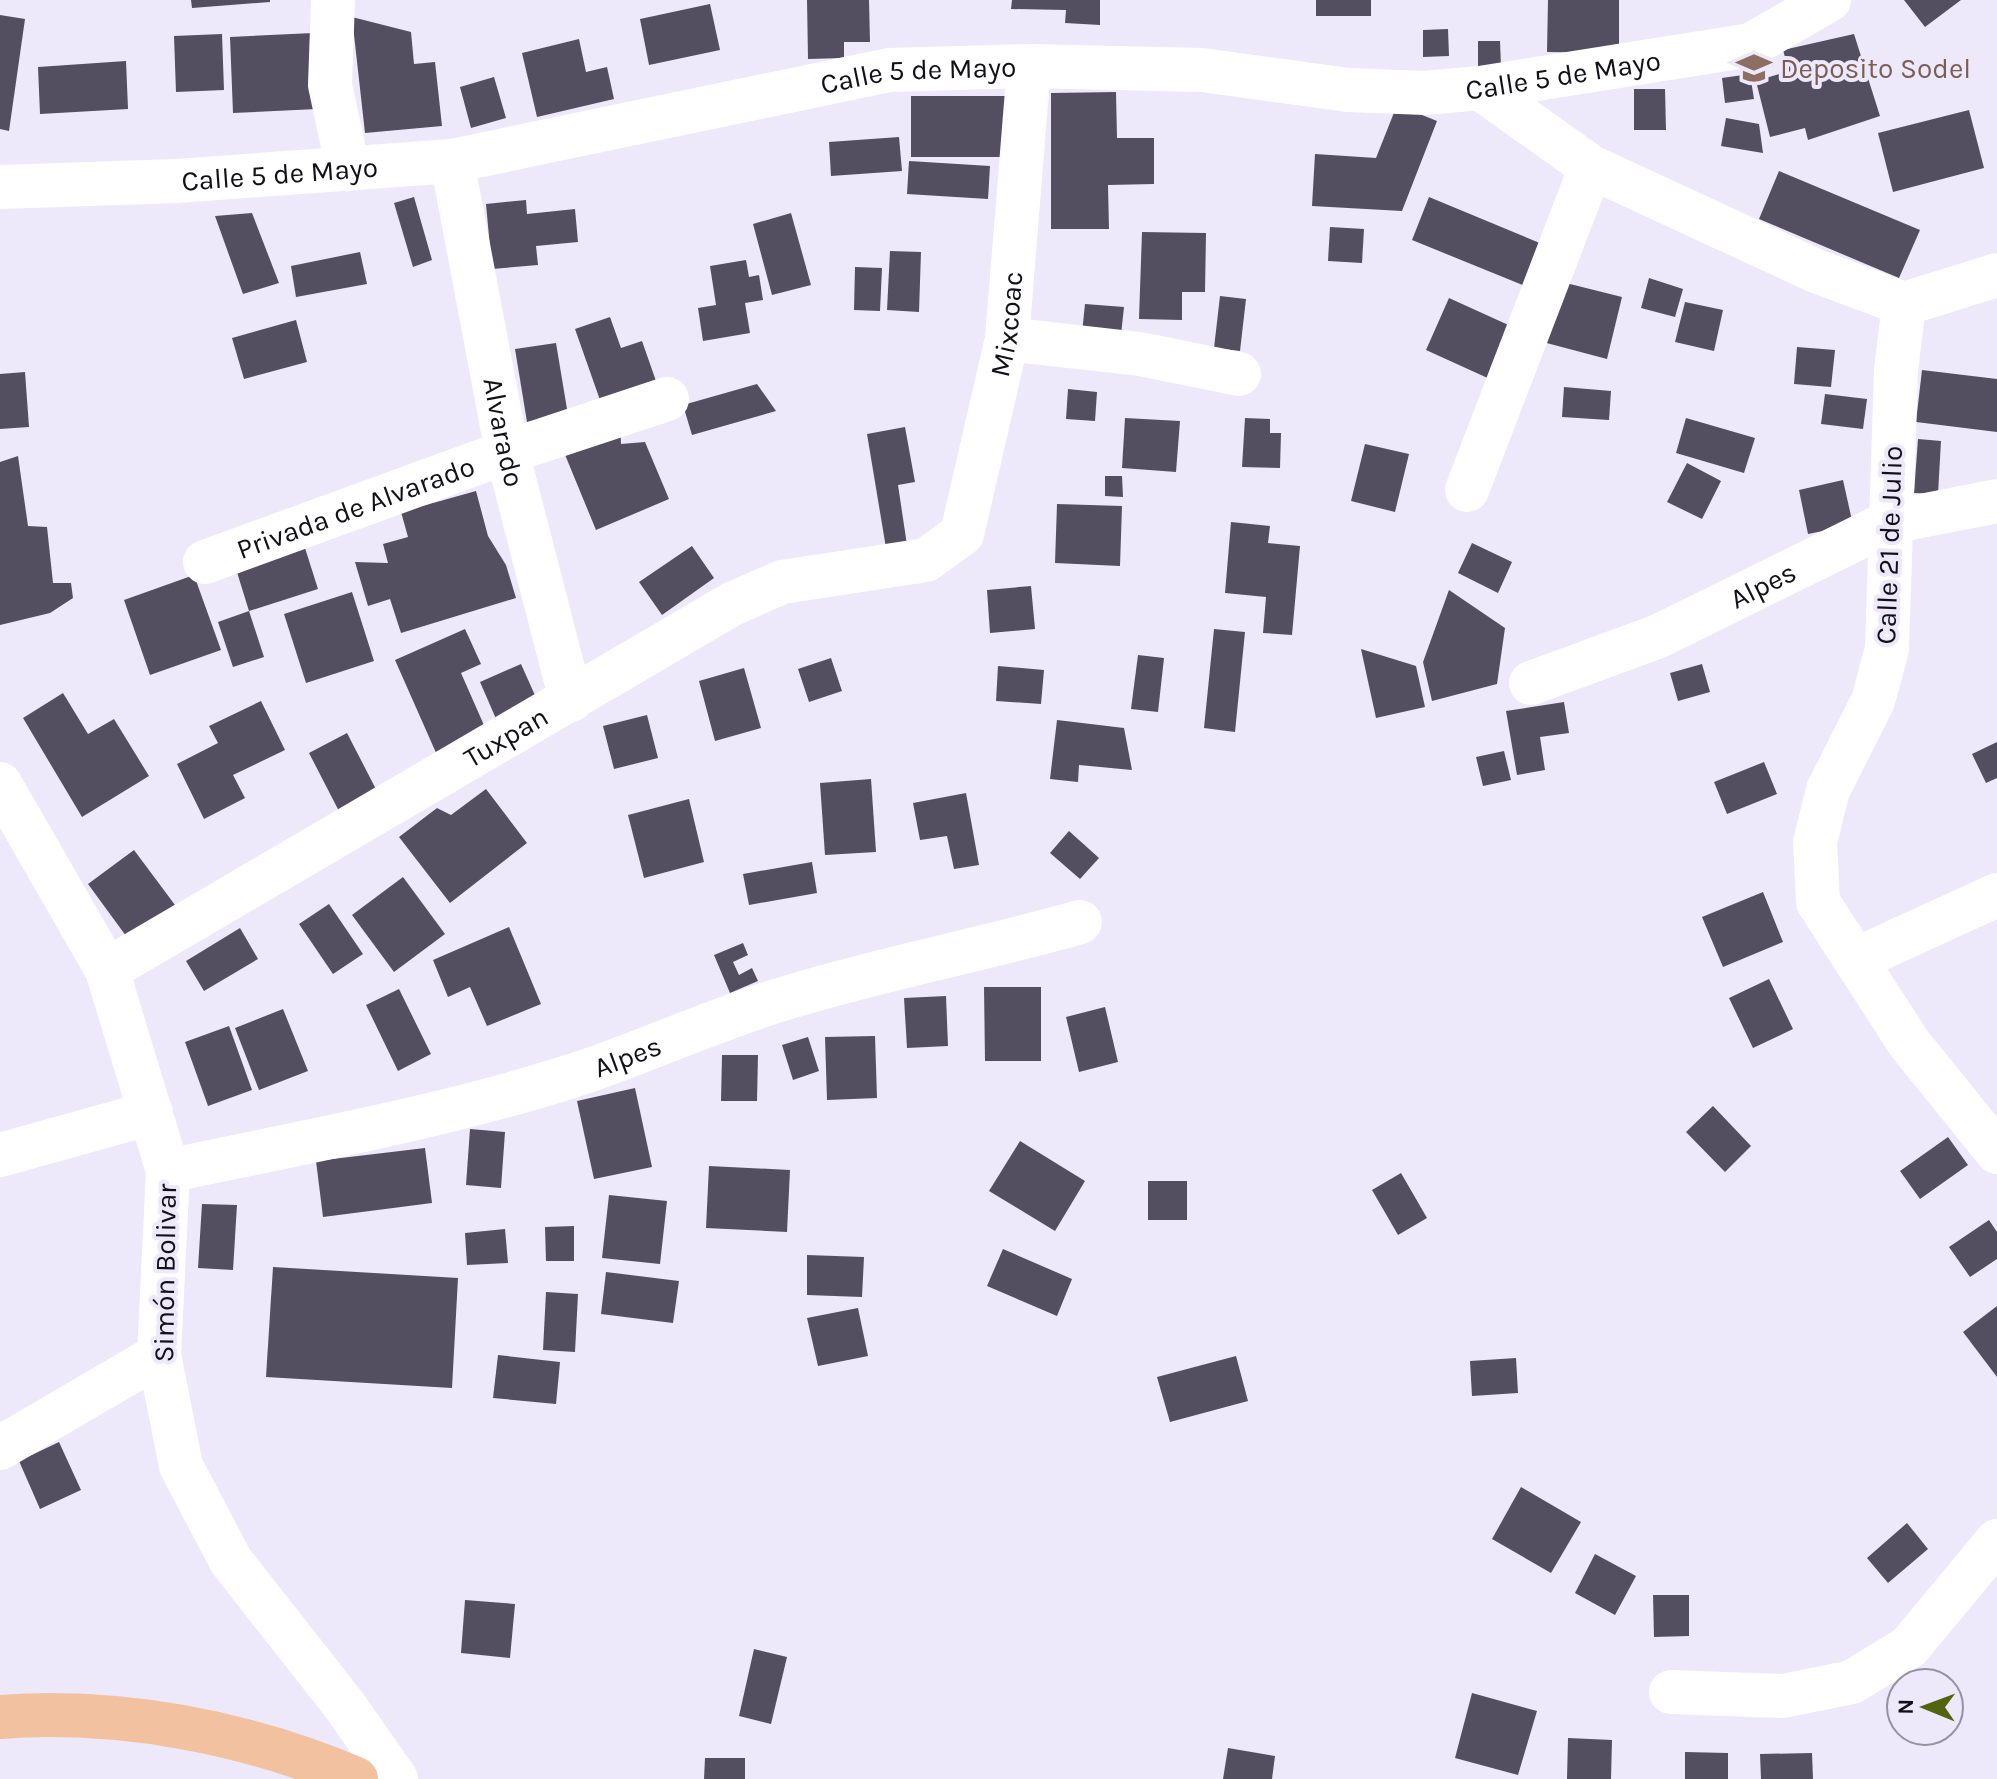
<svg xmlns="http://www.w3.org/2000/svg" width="1997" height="1779" font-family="Karla,sans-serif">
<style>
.building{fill:#544e61}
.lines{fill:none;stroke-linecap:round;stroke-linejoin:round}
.street{stroke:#fff;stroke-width:44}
.highway{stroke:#f2c2a0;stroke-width:44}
.labels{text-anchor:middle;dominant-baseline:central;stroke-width:8;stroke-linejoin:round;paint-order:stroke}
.education-label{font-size:28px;fill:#785e54;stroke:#ede9fb;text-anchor:start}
.street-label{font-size:28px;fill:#111017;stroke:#ede9fb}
</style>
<rect width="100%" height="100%" fill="#ede9fb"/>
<!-- building -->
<g class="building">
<polygon points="191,0 270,0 270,2 192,8"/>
<polygon points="807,0 869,0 870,42 844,42 844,58 808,59"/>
<polygon points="1012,0 1100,0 1100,25 1065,23 1066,10 1011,9"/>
<rect x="1316" y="0" width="55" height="16"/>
<polygon points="1548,0 1619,0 1619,53 1547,52"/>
<polygon points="1904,0 1961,0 1925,27"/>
<polygon points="710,4 720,50 649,65 640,19"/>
<polygon points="0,15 25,19 9,131 0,129"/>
<polygon points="352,17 411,32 414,64 435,62 442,126 365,133"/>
<polygon points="1448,29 1449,56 1423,57 1423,30"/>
<polygon points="313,33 317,109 233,113 230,37"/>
<polygon points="222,34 224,90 176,92 174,36"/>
<polygon points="1854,34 1880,116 1808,140 1805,128 1770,137 1756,81 1789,71 1783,50"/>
<polygon points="579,39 586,72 607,67 614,99 537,117 522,53"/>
<polygon points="1478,41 1500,41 1501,67 1478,67"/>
<polygon points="126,61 128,109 40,114 38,67"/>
<polygon points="1750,74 1754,99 1725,103 1722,78"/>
<polygon points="494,77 506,118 471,128 460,87"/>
<polygon points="1634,89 1665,89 1666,130 1634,130"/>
<polygon points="1116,92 1117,138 1154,138 1154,184 1108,185 1109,229 1051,229 1051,93"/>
<rect x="911" y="96" width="107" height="61"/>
<polygon points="1397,105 1437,121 1402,211 1312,206 1315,154 1376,158"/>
<polygon points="1969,110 1984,168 1893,192 1878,133"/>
<polygon points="1726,118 1759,124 1763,153 1721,146"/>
<polygon points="899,137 902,171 831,176 829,142"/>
<polygon points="909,161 990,166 988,199 907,194"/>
<polygon points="1779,171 1920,230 1899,278 1759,219"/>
<polygon points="414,197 432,260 413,267 394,203"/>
<polygon points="1429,197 1542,244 1525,286 1412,240"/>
<polygon points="526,200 527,214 575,209 578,242 536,246 538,265 492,269 486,204"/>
<polygon points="252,213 279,283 243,294 215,216"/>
<polygon points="791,213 811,285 772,295 753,224"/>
<polygon points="1330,227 1364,229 1362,263 1328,261"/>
<polygon points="1142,232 1206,233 1205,292 1182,292 1182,320 1139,319"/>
<polygon points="890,251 921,252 919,312 887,310"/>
<polygon points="360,252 367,284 296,297 291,266"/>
<polygon points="746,260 749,277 759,275 763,300 745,303 750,333 703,341 698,308 716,305 710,266"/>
<polygon points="855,267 882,268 880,311 854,310"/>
<polygon points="1649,278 1683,289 1675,317 1641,308"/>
<polygon points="1554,280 1622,297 1607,359 1539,341"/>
<polygon points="1220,296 1246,299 1240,351 1214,348"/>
<polygon points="1449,298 1515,328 1492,380 1426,350"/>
<polygon points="1685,302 1723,310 1714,351 1675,342"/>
<polygon points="1085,304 1124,307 1121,335 1082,333"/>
<polygon points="610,317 621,348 642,341 656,381 600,400 575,329"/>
<polygon points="296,320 307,362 244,379 232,338"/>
<polygon points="556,343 568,415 527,422 515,349"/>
<polygon points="1797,347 1835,350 1831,387 1794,384"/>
<polygon points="1922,370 1997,379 1997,432 1916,422"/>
<polygon points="25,372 29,427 0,429 0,374"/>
<polygon points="757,384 776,411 692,435 683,405"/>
<polygon points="1564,387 1611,391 1609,420 1562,417"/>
<polygon points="1068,389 1097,392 1095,421 1066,419"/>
<polygon points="1825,394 1867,399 1863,429 1821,424"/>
<polygon points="1125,418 1180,421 1176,472 1122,468"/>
<polygon points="1245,418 1270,419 1270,433 1281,433 1280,468 1242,467"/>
<polygon points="1686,418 1755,438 1744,473 1676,453"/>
<polygon points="620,420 621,444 645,442 669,499 596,530 561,445"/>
<polygon points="905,427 915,482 898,485 907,545 886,548 867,434"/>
<polygon points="1918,439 1941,441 1938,494 1914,493"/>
<polygon points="1365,444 1409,454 1395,512 1351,501"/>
<polygon points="18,456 28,526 47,527 53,583 71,583 73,598 50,613 0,625 0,462"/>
<polygon points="1687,463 1721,481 1702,519 1667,502"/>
<polygon points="1105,476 1122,476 1123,497 1105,496"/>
<polygon points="1843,480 1853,525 1808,534 1799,490"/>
<polygon points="476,491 488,536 506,565 516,598 401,633 390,599 368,606 355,562 388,563 383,544 408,537 401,512"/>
<polygon points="1057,504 1122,506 1120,566 1055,563"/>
<polygon points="1231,522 1270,526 1268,543 1300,546 1292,635 1263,633 1266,597 1225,593"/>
<polygon points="1472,543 1512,562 1498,593 1458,573"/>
<polygon points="692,546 714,578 662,615 639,582"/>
<polygon points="305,548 318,589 249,611 236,569"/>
<polygon points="194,575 221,650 150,675 124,600"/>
<polygon points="1031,586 1035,629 990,633 987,590"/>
<polygon points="1449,590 1505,628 1497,684 1432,701 1423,662"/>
<polygon points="352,592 374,661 306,683 284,614"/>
<polygon points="249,611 264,657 233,667 218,622"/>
<polygon points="465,629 481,664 461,673 487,732 437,755 395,660"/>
<polygon points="1214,629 1245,632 1235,732 1204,728"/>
<polygon points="1361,649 1416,666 1425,707 1376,718"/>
<polygon points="1138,655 1164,658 1158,712 1131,709"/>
<polygon points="831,658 842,691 809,702 798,669"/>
<polygon points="521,664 538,702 497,721 480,682"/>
<polygon points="1702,664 1710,692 1678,701 1670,673"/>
<polygon points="998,666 1044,670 1041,704 996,701"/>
<polygon points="744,668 761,728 715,741 699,681"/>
<polygon points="63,693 88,734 114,719 149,776 82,817 23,718"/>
<polygon points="261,701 285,750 233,775 245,798 204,819 177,764 218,743 209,726"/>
<polygon points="1564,702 1569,733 1540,737 1545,770 1517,775 1506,711"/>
<polygon points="647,715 658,758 614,769 603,726"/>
<polygon points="1057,720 1124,728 1132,770 1079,765 1078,782 1050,779"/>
<polygon points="347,733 380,797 342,817 309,753"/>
<polygon points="1997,742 1997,778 1986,783 1972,754"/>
<polygon points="1504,751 1511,780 1483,786 1476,757"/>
<polygon points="1764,762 1777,794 1727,814 1714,782"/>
<polygon points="871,779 876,852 825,855 820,783"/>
<polygon points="486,789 527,843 450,903 399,837 437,808 451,815"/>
<polygon points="966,793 979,865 954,869 947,836 920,840 913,803"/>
<polygon points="689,799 704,862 644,878 628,815"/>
<polygon points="1069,831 1099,858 1080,879 1050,853"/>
<polygon points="134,850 175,905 129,940 88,884"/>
<polygon points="812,862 817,893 749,905 743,874"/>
<polygon points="403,877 445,934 394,972 352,915"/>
<polygon points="1763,892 1783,942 1723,967 1702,917"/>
<polygon points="329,904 363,954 333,974 299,924"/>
<polygon points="509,927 541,1004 487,1026 470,987 448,997 433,960"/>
<polygon points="240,928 258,959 204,991 186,961"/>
<polygon points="743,943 748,955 733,962 739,975 752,968 758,981 730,993 714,955"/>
<polygon points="1769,979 1793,1029 1753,1048 1729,998"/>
<polygon points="984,987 1041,987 1041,1061 985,1061"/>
<polygon points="399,989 431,1054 398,1071 366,1005"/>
<polygon points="946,996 948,1046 907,1048 904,998"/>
<polygon points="1105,1007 1118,1062 1079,1072 1066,1017"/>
<polygon points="283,1009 308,1071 259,1090 235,1028"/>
<polygon points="229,1026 252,1090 208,1106 185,1042"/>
<polygon points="875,1036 877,1098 827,1100 825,1037"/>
<polygon points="808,1037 819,1071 793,1080 782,1045"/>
<polygon points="722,1055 758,1055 757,1101 721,1101"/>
<polygon points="635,1088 652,1167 594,1179 577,1101"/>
<polygon points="1713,1106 1751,1146 1725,1172 1686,1132"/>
<polygon points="470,1129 505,1132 501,1188 466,1185"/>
<polygon points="1948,1137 1968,1165 1920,1199 1900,1171"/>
<polygon points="1020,1141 1085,1181 1055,1231 989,1191"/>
<polygon points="425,1148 432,1203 323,1217 316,1161"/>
<polygon points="709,1166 790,1170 787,1232 706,1228"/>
<polygon points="1401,1173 1427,1218 1398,1235 1372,1190"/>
<rect x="1148" y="1181" width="39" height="39"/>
<polygon points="609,1195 667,1201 660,1264 602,1258"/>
<polygon points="202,1204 237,1205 233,1270 198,1268"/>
<polygon points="1989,1220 1997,1232 1997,1259 1970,1277 1949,1247"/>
<polygon points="574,1226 574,1261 546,1261 545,1227"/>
<polygon points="505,1229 508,1263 467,1265 465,1233"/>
<polygon points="1003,1249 1072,1279 1057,1316 987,1286"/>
<polygon points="807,1255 864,1257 862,1297 807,1295"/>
<polygon points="273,1267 458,1278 452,1388 266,1377"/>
<polygon points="606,1272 679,1281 673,1323 601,1314"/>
<polygon points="546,1292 578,1294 575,1352 543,1350"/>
<polygon points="1997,1306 1997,1377 1963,1332"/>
<polygon points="858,1308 868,1356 818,1366 807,1318"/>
<polygon points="498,1355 560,1362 556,1404 493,1398"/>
<polygon points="1236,1356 1248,1401 1170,1422 1157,1377"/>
<polygon points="1516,1358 1518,1393 1472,1396 1470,1361"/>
<polygon points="59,1442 81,1490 40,1509 19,1461"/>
<polygon points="1521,1487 1581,1522 1551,1573 1492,1539"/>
<polygon points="1907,1523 1928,1549 1888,1583 1867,1558"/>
<polygon points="1595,1554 1636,1576 1615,1615 1575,1593"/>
<polygon points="1653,1595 1689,1595 1689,1636 1654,1637"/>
<polygon points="465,1600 515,1604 510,1658 461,1653"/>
<polygon points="754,1649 787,1657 771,1724 739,1716"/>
<polygon points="1472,1693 1537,1711 1518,1775 1455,1758"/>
<polygon points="1568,1738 1612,1740 1611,1779 1567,1779"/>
<polygon points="1228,1748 1275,1756 1272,1779 1223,1779"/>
<polygon points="1685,1752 1728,1753 1728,1779 1685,1779"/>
<polygon points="1812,1753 1813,1779 1761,1779 1760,1754"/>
<polygon points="705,1758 745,1758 745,1779 704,1779"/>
</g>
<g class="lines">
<!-- street -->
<g class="street">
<polyline points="333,0 330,85 348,169"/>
<polyline points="1480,88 1591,167 1816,271 1904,304 1896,370 1887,649 1873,701 1828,790 1815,842 1818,902 1909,1043 1997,1152"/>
<path id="s1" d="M452 161 507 452 571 700"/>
<path id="s2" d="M0 187 177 181 452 161 889 70 1029 66 1202 70 1348 90 1425 93 1480 88 1751 45 1829 0"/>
<polyline points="1904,304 1997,275"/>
<polyline points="1007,339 1140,354 1239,374"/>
<polyline points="1467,490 1591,167"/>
<path id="s3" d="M205 562 507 452 667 399"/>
<path id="s4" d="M1531 683 1659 636 1890 522 1997 501"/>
<polyline points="0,784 107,970 168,1171 159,1355 181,1466 231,1561 345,1706 396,1779"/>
<polyline points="1855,960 1997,895"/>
<path id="s5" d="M107 970 732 604 782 582 926 560 962 534 1007 339 1029 66"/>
<polyline points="0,1155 151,1113"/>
<path id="s6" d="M168 1171C308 1141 451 1116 587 1071 654 1048 718 1018 786 998 883 968 982 950 1080 922"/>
<polyline points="0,1448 159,1355"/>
<polyline points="1671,1692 1783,1696 1852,1682 1909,1647 1997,1541"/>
</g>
<!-- highway -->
<path class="highway" d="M0 1717C119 1708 247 1732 356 1779"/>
</g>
<!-- icons -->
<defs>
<g id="school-bare" transform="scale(2.76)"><path d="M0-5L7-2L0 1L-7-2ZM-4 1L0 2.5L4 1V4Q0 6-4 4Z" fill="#8d6e63" stroke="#ede9fb" stroke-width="2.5" paint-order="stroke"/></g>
</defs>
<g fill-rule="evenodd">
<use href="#school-bare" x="1754" y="68"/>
</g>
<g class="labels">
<!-- education labels -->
<g class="education-label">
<text x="1780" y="68">Deposito Sodel</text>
</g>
<!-- street labels -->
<g class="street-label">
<text stroke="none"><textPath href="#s2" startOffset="1576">Calle 5 de Mayo</textPath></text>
<text stroke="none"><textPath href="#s2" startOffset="928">Calle 5 de Mayo</textPath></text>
<text stroke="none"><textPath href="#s2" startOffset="280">Calle 5 de Mayo</textPath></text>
<text stroke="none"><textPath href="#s5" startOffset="1184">Mixcoac</textPath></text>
<text stroke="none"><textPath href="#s1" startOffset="276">Alvarado</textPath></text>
<text stroke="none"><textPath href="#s3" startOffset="160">Privada de Alvarado</textPath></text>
<text transform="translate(1889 545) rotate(-88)">Calle 21 de Julio</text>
<text stroke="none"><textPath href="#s4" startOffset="252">Alpes</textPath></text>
<text stroke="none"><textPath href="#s5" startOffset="462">Tuxpan</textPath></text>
<text stroke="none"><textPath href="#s6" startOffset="474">Alpes</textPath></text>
<text transform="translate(165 1273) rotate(-89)">Simón Bolivar</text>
</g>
</g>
<!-- north arrow -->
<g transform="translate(1925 1707) rotate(271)"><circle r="38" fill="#ede9fb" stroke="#9592a0" stroke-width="2"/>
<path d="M0-6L14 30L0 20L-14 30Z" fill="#52640e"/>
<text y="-12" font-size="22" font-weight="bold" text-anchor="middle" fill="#111017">N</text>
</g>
</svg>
